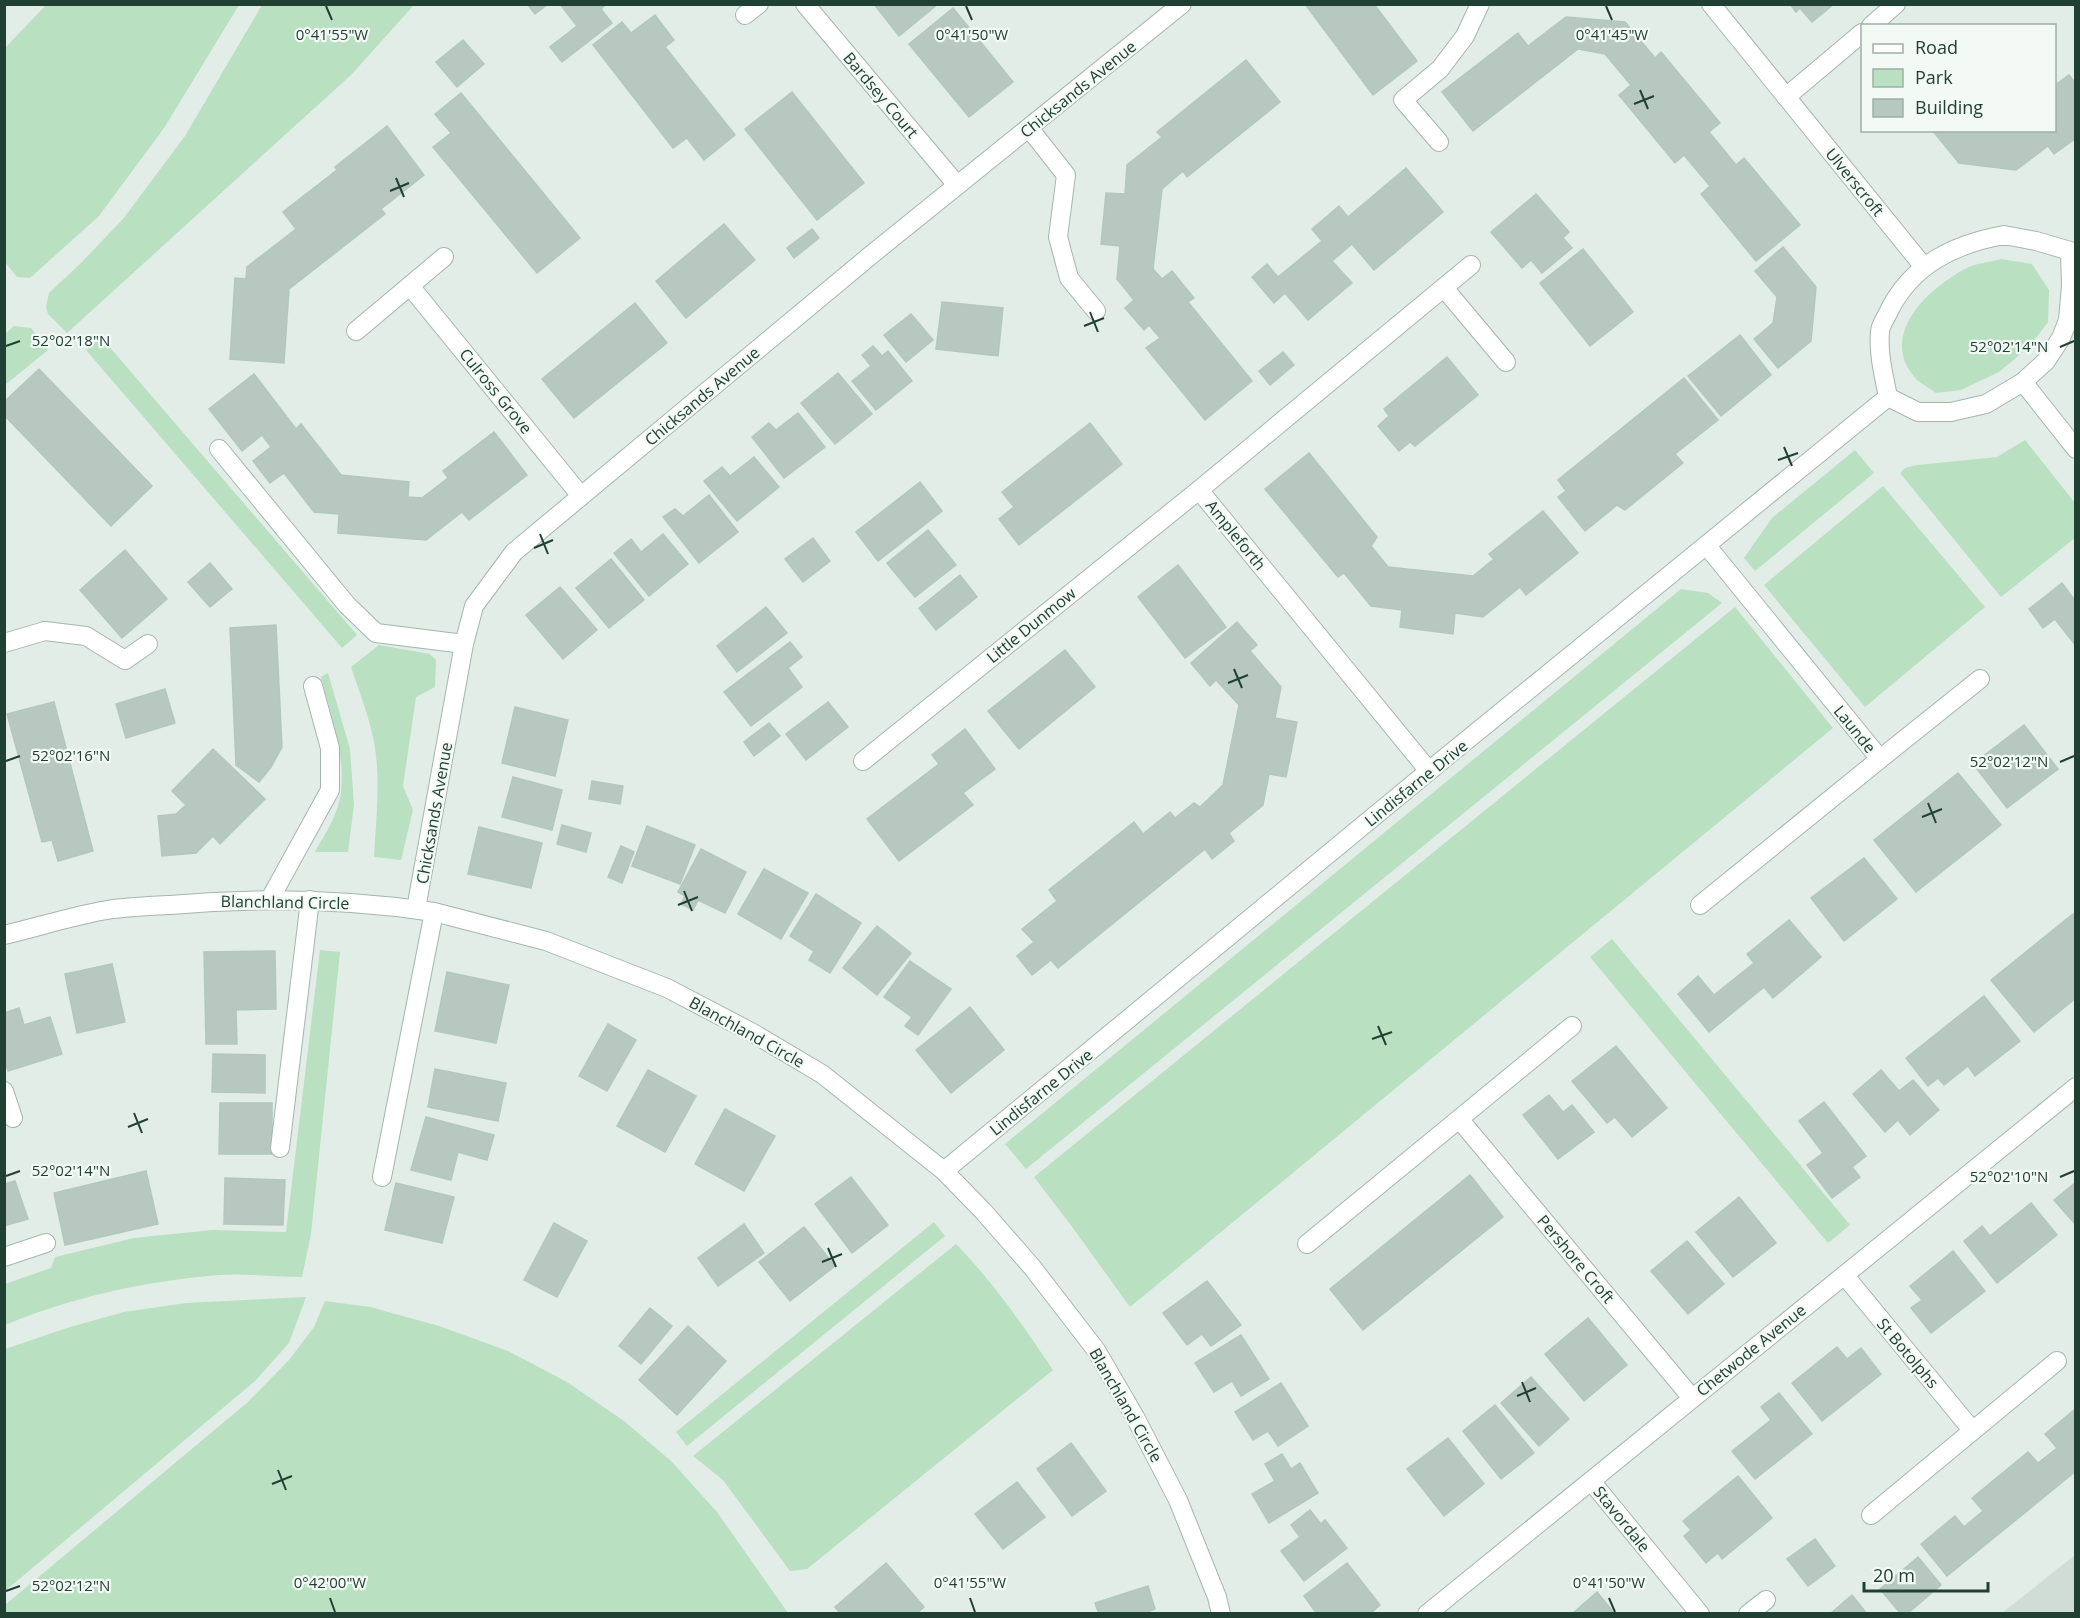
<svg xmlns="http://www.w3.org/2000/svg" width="2080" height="1618" font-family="'Open Sans',sans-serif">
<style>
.built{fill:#d0ddd6}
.green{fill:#b9e0c0}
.building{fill:#b7c8c0;stroke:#b3c8bd;stroke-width:1.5}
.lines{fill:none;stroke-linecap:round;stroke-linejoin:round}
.lane-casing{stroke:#a4b6ae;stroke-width:20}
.street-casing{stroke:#a4b6ae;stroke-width:20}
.lane{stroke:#fff;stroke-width:18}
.street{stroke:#fff;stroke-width:18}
.ticks{fill:none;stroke:#204034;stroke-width:2}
.labels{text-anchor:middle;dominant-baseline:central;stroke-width:4.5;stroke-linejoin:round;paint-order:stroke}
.street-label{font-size:16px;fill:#204034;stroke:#f3f9f5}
.ticks-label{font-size:15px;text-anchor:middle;fill:#204034;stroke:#f3f9f5;stroke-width:4.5;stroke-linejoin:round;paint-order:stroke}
</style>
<rect width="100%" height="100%" fill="#e2ede7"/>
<!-- built -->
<polygon class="built" points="2075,1555 2075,1613 2002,1613"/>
<!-- green -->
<g class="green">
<polygon points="46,5 239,5 164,128 99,216 30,278 17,277 5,262 5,48"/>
<polygon points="262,5 414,5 351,75 67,333 48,314 46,307 49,293 80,264 123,219 185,136"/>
<path d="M2001 259 2032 264 2049 290 2048 322 2029 347 1999 372 1961 390 1936 393C1930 388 1921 384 1916 379 1876 335 1930 286 1969 267 1978 263 1990 262 2001 259Z"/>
<polygon points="14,326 31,328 48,350 5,385 5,334"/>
<polygon points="101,337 357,635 342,648 86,350"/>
<polygon points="2025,440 2075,503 2075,538 2001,597 1900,473 1905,468 1917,465 1997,457"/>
<polygon points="1855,450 1874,473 1755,571 1744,558 1772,518"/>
<polygon points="1883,486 1985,607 1865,707 1764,585"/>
<polygon points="1681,589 1708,593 1722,603 1026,1169 1005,1144"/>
<polygon points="1735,607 1833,728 1130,1307 1073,1228 1034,1177"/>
<path d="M379 645 430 654 436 660 435 687 416 697 403 786 413 810 401 860 374 857C376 819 381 779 374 742 369 716 359 691 351 667Z"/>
<path d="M328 673 350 749 354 805 348 852H315C325 834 339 813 341 792 345 753 331 715 321 677Z"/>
<polygon points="1612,939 1850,1225 1828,1243 1590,957"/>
<path d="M320 950 340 952 311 1234 302 1277C275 1277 246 1273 219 1275 146 1281 72 1297 5 1325V1284L51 1268 55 1257 134 1238 212 1230 286 1232Z"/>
<polygon points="934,1222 945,1236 687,1446 676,1432"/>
<path d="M956 1244C993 1282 1023 1325 1053 1370L807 1569 790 1571 723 1480 693 1456Z"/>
<polygon points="306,1297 289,1343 255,1381 5,1591 5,1349 70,1327 124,1312 186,1303"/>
<polygon points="325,1301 370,1307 439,1326 508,1351 567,1382 624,1421 671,1461 717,1512 788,1613 5,1613 5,1605 248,1402 289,1360 314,1327"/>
</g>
<!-- building -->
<g class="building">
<polygon points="527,4 548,4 535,14"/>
<polygon points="560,4 606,4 601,9 612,23 562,62 550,47 577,26"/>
<polygon points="874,4 938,4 899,36"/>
<polygon points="1305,4 1374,4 1417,61 1373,95"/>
<polygon points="1790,4 1834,4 1812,22 1800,8 1796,12"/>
<polygon points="953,8 1013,82 969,117 909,44"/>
<polygon points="655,15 674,40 665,47 735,135 704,160 687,138 673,148 593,45 622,22 631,33"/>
<polygon points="1566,17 1625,22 1655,58 1661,52 1720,123 1709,132 1736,165 1744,158 1800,225 1756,261 1701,194 1710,186 1684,155 1675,163 1619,95 1631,85 1605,54 1578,49 1473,131 1442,92 1518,33 1528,46"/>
<polygon points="463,40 484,64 457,87 436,62"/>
<polygon points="1246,60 1280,102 1187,177 1183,171 1162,189 1153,269 1162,279 1172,271 1194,298 1188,302 1252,381 1205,420 1146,348 1160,338 1149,325 1144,330 1125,308 1134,300 1117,279 1120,246 1101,244 1106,193 1125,194 1127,165 1162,137 1157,132"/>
<polygon points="2069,75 2076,84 2076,138 2054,154 2048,146 2016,170 1959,163 1932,130 2054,130 2054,86"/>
<polygon points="792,92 864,183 817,220 745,129"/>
<polygon points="461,93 580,238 537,273 433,147 451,133 435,114"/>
<polygon points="387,126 424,175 381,209 385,214 289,289 284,363 230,359 235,278 246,279 247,267 296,229 283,212 337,170 335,167"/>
<polygon points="1406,168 1443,212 1374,270 1352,244 1332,261 1352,283 1308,320 1285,293 1274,303 1252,277 1267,264 1278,277 1322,241 1312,229 1339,206 1348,217"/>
<polygon points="1536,194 1569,232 1563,238 1572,248 1542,273 1531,260 1522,268 1491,232"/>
<polygon points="724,224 755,260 686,318 656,281"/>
<polygon points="812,229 819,238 794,258 787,248"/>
<polygon points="1783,247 1816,287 1811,341 1778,368 1754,339 1773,323 1777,297 1755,271"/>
<polygon points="1583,249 1633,312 1590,346 1540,283"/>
<polygon points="942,302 1003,308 998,356 936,349"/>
<polygon points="635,303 667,343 574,418 542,379"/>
<polygon points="911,314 933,340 906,362 884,335"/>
<polygon points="1740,335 1771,375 1721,416 1688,376"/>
<polygon points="873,346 882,356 888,351 912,381 876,410 852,381 871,366 862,355"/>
<polygon points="1283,352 1294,365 1270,385 1259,371"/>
<polygon points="1447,357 1478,395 1415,446 1410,442 1399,451 1378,426 1389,416 1384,409"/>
<polygon points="39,369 152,486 111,526 4,415 4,402"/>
<polygon points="838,373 872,414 835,444 801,403"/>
<polygon points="254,374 296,429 301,424 341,475 409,482 408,497 422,498 448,478 443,471 494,432 527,475 469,520 462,512 426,540 338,533 339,514 314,512 284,473 270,483 253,461 271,447 262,435 242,451 209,409"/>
<polygon points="1684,378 1718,420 1675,454 1683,463 1625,510 1617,505 1585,531 1558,497 1566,491 1558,480"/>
<polygon points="798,413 825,447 784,478 752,437 769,423 776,430"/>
<polygon points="1090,423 1122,464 1019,545 999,519 1014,507 1002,492"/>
<polygon points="1309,453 1377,537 1371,546 1388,567 1473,576 1494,559 1489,554 1543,511 1578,553 1526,595 1520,587 1483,617 1455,613 1453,634 1400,627 1402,610 1371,606 1344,573 1338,577 1265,489"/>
<polygon points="754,457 779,487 737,521 704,481 722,467 730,476"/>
<polygon points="920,482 942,511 878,561 856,532"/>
<polygon points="709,495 738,532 699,563 663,517 675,509 683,516"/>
<polygon points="928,530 956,565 915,597 887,563"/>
<polygon points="663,534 688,564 649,596 614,553 631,539 641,552"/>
<polygon points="813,538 830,561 803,582 785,559"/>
<polygon points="125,550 167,599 122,638 80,590"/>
<polygon points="611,559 644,600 609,628 576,588"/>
<polygon points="210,563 232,589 210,607 188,582"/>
<polygon points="1178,565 1226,627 1185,658 1138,597"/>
<polygon points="960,575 977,597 936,630 919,608"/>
<polygon points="2062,583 2076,602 2076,646 2055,619 2043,628 2029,609"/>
<polygon points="560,587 597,630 563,659 526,615"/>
<polygon points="766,607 787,633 737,672 717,646"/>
<polygon points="1237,622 1257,645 1250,651 1281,687 1275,718 1297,722 1286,777 1269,774 1263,805 1229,833 1234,841 1212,859 1205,849 1058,968 1051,960 1032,975 1017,956 1034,942 1022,929 1057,901 1049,890 1134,822 1143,834 1170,812 1175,818 1194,803 1200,807 1223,785 1239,705 1216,680 1210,686 1191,663"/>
<polygon points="276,625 282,747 271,767 259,782 236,765 230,628"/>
<polygon points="790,642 802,657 788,668 802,687 751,726 724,692"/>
<polygon points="1065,650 1095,687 1019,749 988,711"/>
<polygon points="165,689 175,723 126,738 116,704"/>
<polygon points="54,702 93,851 58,861 52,840 42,842 7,714"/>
<polygon points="828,702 848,727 806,760 786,734"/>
<polygon points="515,707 568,720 555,776 502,763"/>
<polygon points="769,723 780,736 754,756 744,742"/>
<polygon points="2024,725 2058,769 2007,808 1973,764"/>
<polygon points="965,729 995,769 963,793 973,805 899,861 867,819 939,764 932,755"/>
<polygon points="213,749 265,799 220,844 213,836 196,853 162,856 158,816 176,814 186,805 172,791"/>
<polygon points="1958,773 2001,825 1916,892 1874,840"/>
<polygon points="513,777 562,790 552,830 502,817"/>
<polygon points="592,781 623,786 620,804 589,799"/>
<polygon points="562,825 591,833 586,852 557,844"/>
<polygon points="647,826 695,845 680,884 632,866"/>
<polygon points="479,827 542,843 531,888 468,874"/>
<polygon points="621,846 634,852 622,883 608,877"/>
<polygon points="701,849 746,872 725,913 698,900 693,910 681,904 685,896 678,892"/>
<polygon points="1864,858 1897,899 1844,941 1811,898"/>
<polygon points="764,869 808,893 781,939 738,914"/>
<polygon points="816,894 861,923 830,973 809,960 814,951 790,936"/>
<polygon points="2073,914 2076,916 2076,998 2034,1032 1991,980"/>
<polygon points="1789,920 1821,957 1773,998 1764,987 1709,1032 1678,994 1698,976 1714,995 1754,963 1747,954"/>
<polygon points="877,926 911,953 877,995 843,968"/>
<polygon points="275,951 276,1009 236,1010 237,1044 206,1044 204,952"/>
<polygon points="910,961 951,989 918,1035 905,1026 912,1017 884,997"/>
<polygon points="112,964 125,1022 77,1033 65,974"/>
<polygon points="447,972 509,985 496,1043 435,1031"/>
<polygon points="1984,996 2020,1041 1975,1076 1968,1066 1944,1085 1938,1078 1928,1086 1906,1058"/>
<polygon points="970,1007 1004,1050 951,1093 916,1050"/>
<polygon points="19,1008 24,1025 50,1017 62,1054 8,1071 4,1058 4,1013"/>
<polygon points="608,1024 636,1040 607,1091 579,1076"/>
<polygon points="1616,1046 1667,1108 1632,1137 1615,1117 1607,1123 1572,1081"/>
<polygon points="213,1054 265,1055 265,1093 212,1092"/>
<polygon points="435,1069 506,1083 498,1121 428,1107"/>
<polygon points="648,1070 696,1096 665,1152 617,1126"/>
<polygon points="1881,1070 1899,1091 1913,1080 1939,1110 1910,1135 1898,1120 1885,1132 1853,1094"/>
<polygon points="1549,1095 1563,1112 1572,1105 1594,1132 1558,1159 1523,1115"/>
<polygon points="1824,1102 1866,1156 1852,1167 1860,1177 1832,1198 1807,1165 1823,1153 1799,1121"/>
<polygon points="220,1103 272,1103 272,1154 219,1154"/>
<polygon points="725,1109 775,1136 744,1191 695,1164"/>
<polygon points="426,1117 494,1135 487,1160 458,1152 451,1180 411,1170"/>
<polygon points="146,1171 158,1224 65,1245 54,1193"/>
<polygon points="1470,1175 1503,1217 1363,1330 1330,1289"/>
<polygon points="851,1177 888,1225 852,1253 815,1204"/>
<polygon points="225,1178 285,1180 283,1225 224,1224"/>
<polygon points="15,1181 28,1219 4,1226 4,1184"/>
<polygon points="2076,1182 2076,1225 2054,1200"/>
<polygon points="396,1183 454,1197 442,1243 385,1230"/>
<polygon points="1739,1197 1776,1243 1733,1277 1696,1232"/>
<polygon points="2031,1203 2057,1235 1997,1283 1964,1241 1982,1226 1990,1236"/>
<polygon points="554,1223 587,1241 557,1297 524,1280"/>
<polygon points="744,1224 764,1253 718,1286 698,1258"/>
<polygon points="804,1227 835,1266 790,1301 759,1262"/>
<polygon points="1687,1241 1724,1284 1688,1314 1651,1271"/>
<polygon points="1953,1251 1985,1291 1931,1333 1911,1308 1922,1300 1910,1286"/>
<polygon points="1207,1281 1241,1325 1211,1346 1202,1334 1187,1345 1163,1313"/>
<polygon points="650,1308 672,1326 641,1364 619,1346"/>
<polygon points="1588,1318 1627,1365 1584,1401 1545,1354"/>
<polygon points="688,1326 726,1361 677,1415 639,1380"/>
<polygon points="1241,1335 1269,1379 1241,1396 1232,1381 1214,1392 1195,1363"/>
<polygon points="1837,1347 1847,1359 1861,1348 1881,1374 1822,1421 1792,1383"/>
<polygon points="1531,1377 1569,1419 1539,1446 1501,1403"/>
<polygon points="1281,1383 1308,1426 1278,1446 1268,1431 1253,1440 1235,1412"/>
<polygon points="1779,1393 1812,1434 1755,1479 1732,1451 1771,1420 1761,1407"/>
<polygon points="1495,1405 1534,1453 1501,1479 1463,1431"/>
<polygon points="2074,1410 2076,1471 1947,1576 1921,1544 1955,1516 1964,1527 1983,1511 1972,1498 2028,1452 2038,1463 2057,1448 2045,1434"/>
<polygon points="1448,1438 1484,1484 1444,1516 1407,1469"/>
<polygon points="1071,1443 1106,1491 1072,1516 1037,1469"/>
<polygon points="1282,1454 1291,1469 1300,1463 1318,1493 1269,1523 1252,1494 1275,1481 1265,1464"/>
<polygon points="1738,1476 1772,1518 1722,1559 1718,1553 1706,1563 1684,1536 1691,1530 1683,1521"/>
<polygon points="1017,1482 1045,1517 1003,1549 975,1514"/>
<polygon points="1310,1510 1321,1524 1325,1520 1347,1548 1304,1581 1281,1551 1300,1537 1291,1525"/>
<polygon points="1815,1539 1835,1566 1808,1586 1787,1559"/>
<polygon points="1918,1557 1941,1585 1907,1614 1901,1614 1880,1589"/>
<polygon points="886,1563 924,1607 916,1614 841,1614 835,1607"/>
<polygon points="1347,1563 1380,1605 1370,1614 1317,1614 1304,1596"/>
<polygon points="1148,1586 1155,1609 1142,1614 1099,1614 1095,1603"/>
<polygon points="1597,1592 1615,1614 1572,1614"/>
<polygon points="1852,1595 1867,1614 1830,1614"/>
</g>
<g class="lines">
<!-- lane casing -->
<g class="lane-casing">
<g id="lane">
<polyline points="45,631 86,636 125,660 148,644"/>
<polyline points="270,899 330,790 330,748 313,686"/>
<polyline points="4,1091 13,1118"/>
<polyline points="280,1148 310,900"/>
<polyline points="382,1177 434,912"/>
<polyline points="4,1257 46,1243"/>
</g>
</g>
<!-- street casing -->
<g class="street-casing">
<g id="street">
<polyline points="805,4 957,185"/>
<polyline points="1711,4 1924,267"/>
<polyline points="745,15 759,4"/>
<polyline points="1871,26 1896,4"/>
<polyline points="1786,97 1862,33"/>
<polyline points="1029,128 1066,175 1058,237 1069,278 1096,311"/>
<polyline points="1439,142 1403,100 1440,69 1465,36 1480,4"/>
<path d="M2004 235 2036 241 2070 251 2071 286 2068 320 2061 338 2046 361 2023 382 1986 404 1951 412H1918L1888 397C1884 376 1878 354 1880 332 1880 325 1886 318 1889 311 1912 264 1955 244 2004 235Z"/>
<polyline points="410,286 581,496"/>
<polyline points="1444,288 1506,362"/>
<polyline points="356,331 444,257"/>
<polyline points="2023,382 2076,449"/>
<polyline points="219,449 347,605 376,633 464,644"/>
<polyline points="1199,490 1429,771"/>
<polyline points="4,643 45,631"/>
<polyline points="1880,759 1980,679"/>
<polyline points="863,761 1199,490 1471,265"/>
<polyline points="1700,905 1880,759 1707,546"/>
<polyline points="416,909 464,644 474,606 514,552 871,255 1182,4"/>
<path d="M4 935C38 927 72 916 107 910 127 907 149 906 170 905 259 897 346 899 434 912L546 941 667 988 753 1033 822 1074 944 1171 983 1211 1032 1267 1096 1350 1135 1417 1178 1500 1217 1597 1221 1614"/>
<polyline points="1460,1120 1692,1398"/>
<polyline points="944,1171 1429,771 1888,397"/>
<polyline points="1307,1244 1572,1026"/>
<polyline points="1845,1276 1972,1430"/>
<polyline points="1591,1481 1700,1614"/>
<polyline points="1871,1515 2057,1361"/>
<polyline points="1427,1614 2076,1087"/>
<polyline points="1748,1614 1766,1600"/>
</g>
</g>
<!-- lane -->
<use href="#lane" class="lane"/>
<!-- street -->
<use href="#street" class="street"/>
</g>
<!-- ticks -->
<path class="ticks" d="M326 6 332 20M966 6 972 20M1606 6 1612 20M1640 90 1648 109M1634 104 1654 96M396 178 404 197M390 191 409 183M1090 312 1098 332M1084 326 1104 318M6 346 20 341M2060 347 2074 341M1784 447 1792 466M1778 460 1798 453M540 534 548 554M534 548 553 540M1234 669 1242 688M1228 683 1248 675M6 761 20 756M2060 762 2074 756M1928 803 1936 823M1922 817 1942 809M684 891 692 911M678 905 698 897M1378 1026 1386 1045M1372 1039 1392 1032M134 1113 142 1133M128 1127 148 1119M6 1176 20 1171M2060 1177 2074 1171M828 1248 836 1267M822 1262 842 1254M1522 1382 1530 1402M1517 1396 1536 1388M278 1470 286 1490M272 1484 292 1476M6 1591 20 1586M330 1598 335 1612M970 1598 975 1612M1609 1598 1615 1612"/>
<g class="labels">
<!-- street labels -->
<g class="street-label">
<text transform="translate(1078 89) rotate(-39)">Chicksands Avenue</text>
<text transform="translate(881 95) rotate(50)">Bardsey Court</text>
<text transform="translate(1855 182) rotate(51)">Ulverscroft</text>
<text transform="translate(496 391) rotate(51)">Culross Grove</text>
<text transform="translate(702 396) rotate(-40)">Chicksands Avenue</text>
<text transform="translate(1236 535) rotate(51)">Ampleforth</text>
<text transform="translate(1031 625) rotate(-39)">Little Dunmow</text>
<text transform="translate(1855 729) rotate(51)">Launde</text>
<text transform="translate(1416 783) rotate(-39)">Lindisfarne Drive</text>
<text transform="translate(434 813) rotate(-80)">Chicksands Avenue</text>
<text transform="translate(285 902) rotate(1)">Blanchland Circle</text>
<text transform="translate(747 1032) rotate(29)">Blanchland Circle</text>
<text transform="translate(1041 1092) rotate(-39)">Lindisfarne Drive</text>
<text transform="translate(1576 1259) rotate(50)">Pershore Croft</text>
<text transform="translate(1751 1350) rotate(-39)">Chetwode Avenue</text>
<text transform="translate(1908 1353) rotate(50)">St Botolphs</text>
<text transform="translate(1126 1405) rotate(60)">Blanchland Circle</text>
<text transform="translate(1622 1519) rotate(51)">Stavordale</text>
</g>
</g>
<g class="ticks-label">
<text x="332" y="40">0°41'55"W</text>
<text x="972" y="40">0°41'50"W</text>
<text x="1612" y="40">0°41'45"W</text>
<text x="71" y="346">52°02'18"N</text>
<text x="2009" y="352">52°02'14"N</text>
<text x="71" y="761">52°02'16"N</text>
<text x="2009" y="767">52°02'12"N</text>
<text x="71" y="1176">52°02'14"N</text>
<text x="2009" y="1182">52°02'10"N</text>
<text x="330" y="1588">0°42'00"W</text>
<text x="970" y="1588">0°41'55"W</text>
<text x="1609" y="1588">0°41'50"W</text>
<text x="71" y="1591">52°02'12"N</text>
</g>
<!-- border -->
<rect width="2080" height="1618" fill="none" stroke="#204034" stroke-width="12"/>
<!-- legend -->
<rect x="1861" y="24" width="195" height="108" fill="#f3f9f5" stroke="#9fafa8" stroke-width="1.5"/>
<rect x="1873" y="44" width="30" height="9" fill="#ffffff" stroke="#9fafa8" stroke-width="1.5"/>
<text x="1915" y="54" font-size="18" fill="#204034">Road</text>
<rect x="1873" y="69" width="30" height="18" fill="#b9e0c0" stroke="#9fafa8" stroke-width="1.5"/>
<text x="1915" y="84" font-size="18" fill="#204034">Park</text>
<rect x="1873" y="99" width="30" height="18" fill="#b7c8c0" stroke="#9fafa8" stroke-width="1.5"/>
<text x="1915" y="114" font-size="18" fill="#204034">Building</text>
<!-- scale -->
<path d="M1864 1582v9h124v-9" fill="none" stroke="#204034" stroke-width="3"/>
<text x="1873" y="1582" font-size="18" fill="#204034" stroke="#f3f9f5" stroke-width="4.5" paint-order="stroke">20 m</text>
</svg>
